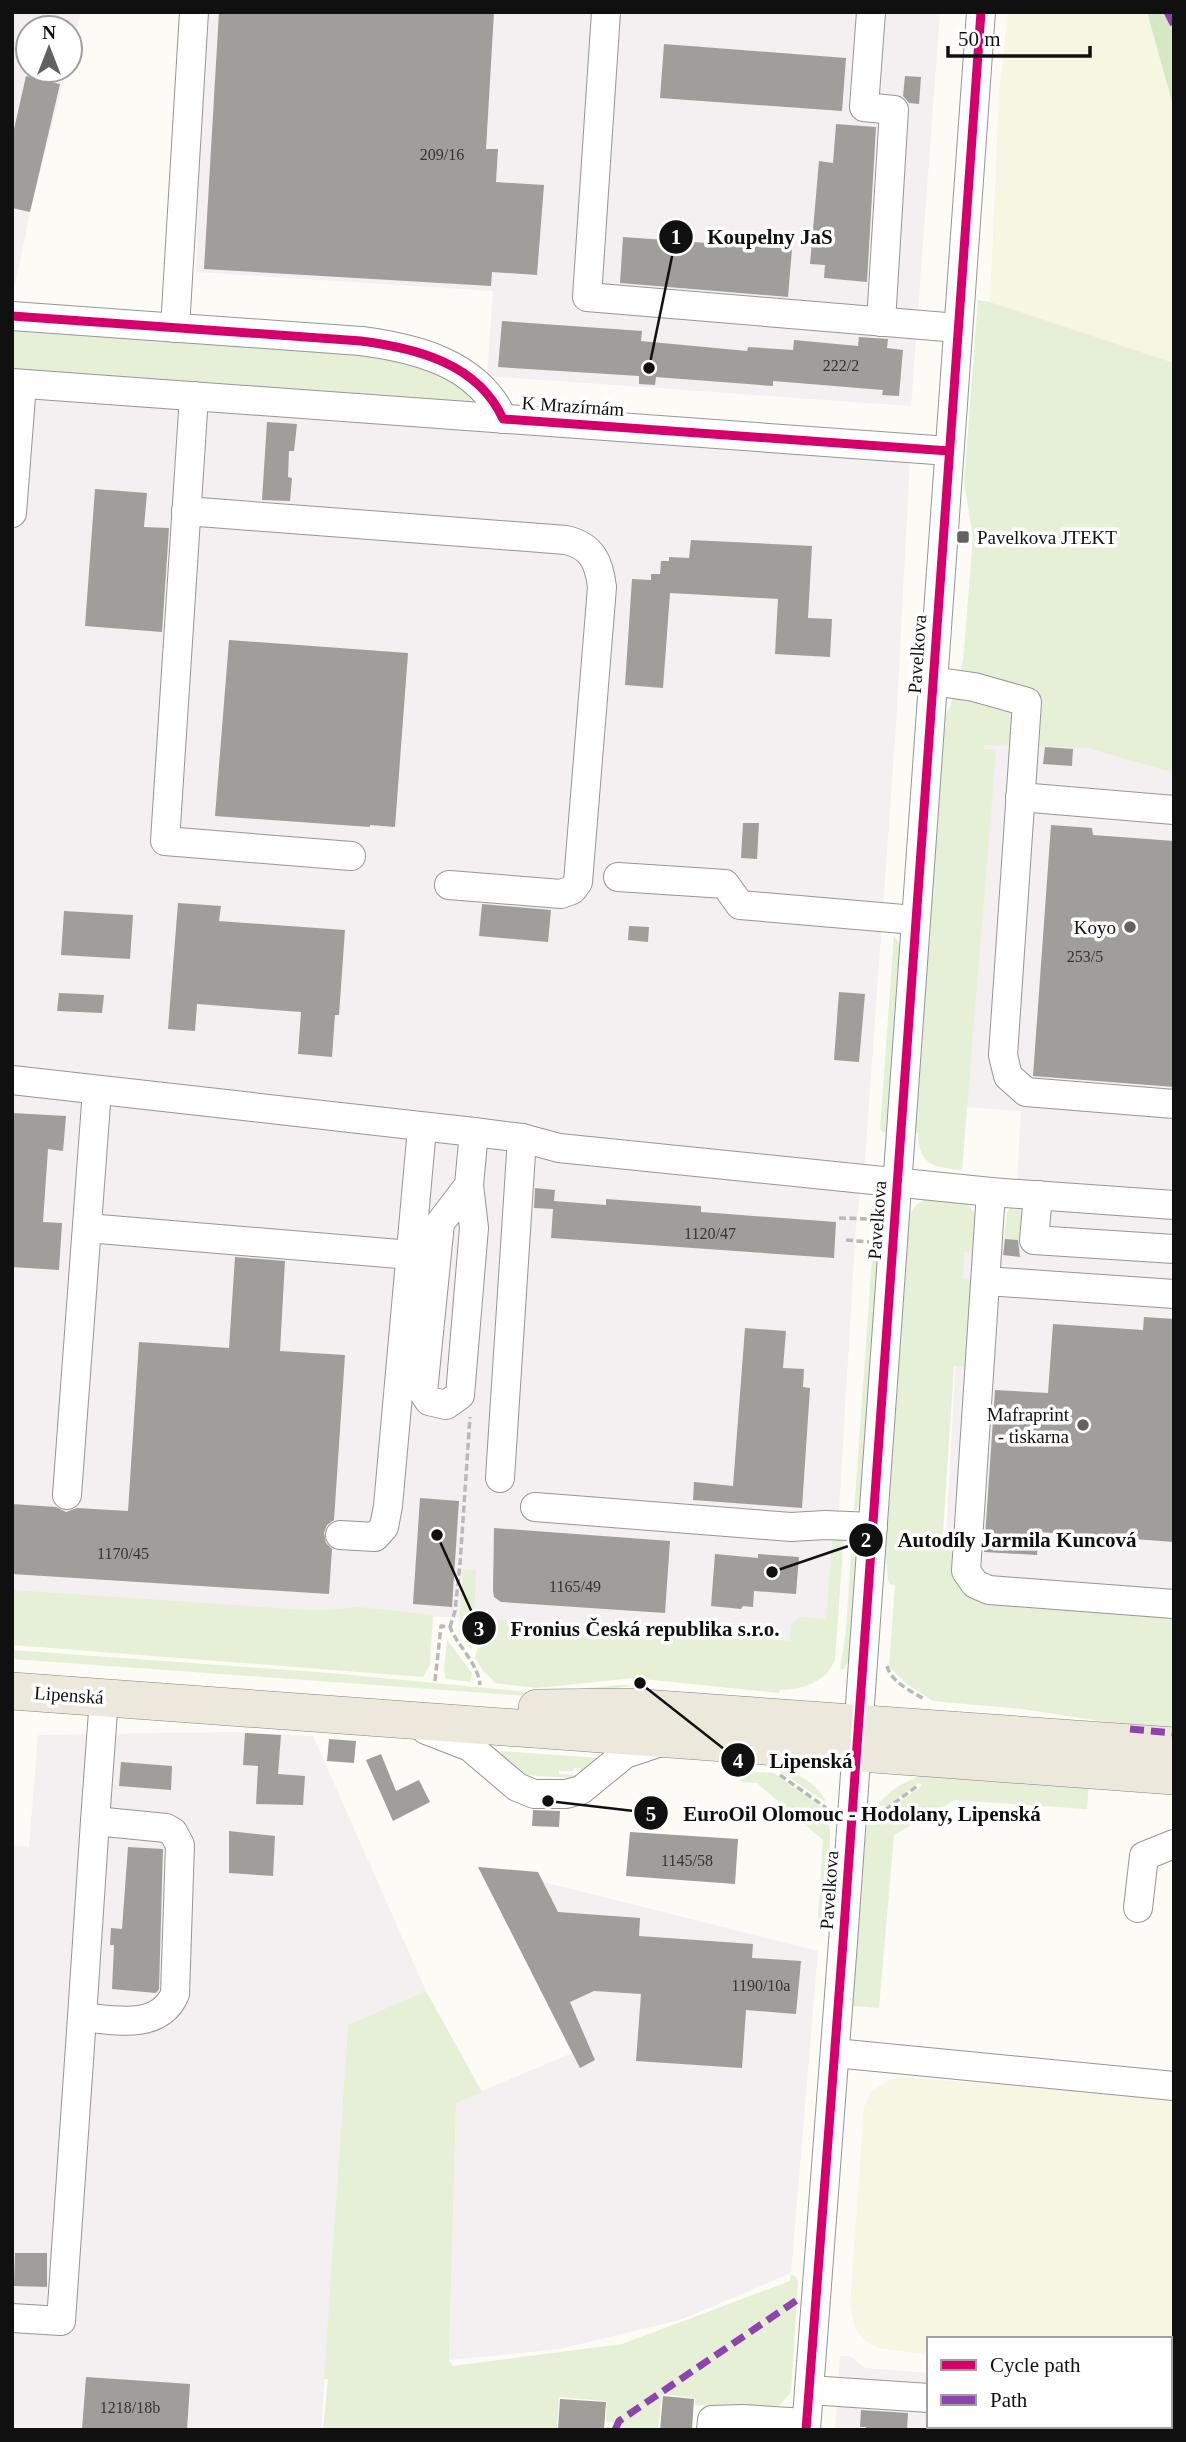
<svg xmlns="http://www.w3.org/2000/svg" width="1186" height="2442" font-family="Georgia,serif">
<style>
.industrial{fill:#f4eff1}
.farmland{fill:#f7f6e3}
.green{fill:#e5f0d7}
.forest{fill:#d6e7c6}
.building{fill:#a09e9b}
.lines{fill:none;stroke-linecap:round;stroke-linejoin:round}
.minor-casing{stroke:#969694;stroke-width:30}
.major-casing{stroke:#848381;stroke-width:38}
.path{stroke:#b9b9b8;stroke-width:3.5;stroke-dasharray:7 3.5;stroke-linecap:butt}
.minor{stroke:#fffefe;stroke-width:28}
.major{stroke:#ece8dc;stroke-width:37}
.quiet{stroke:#8e44ad;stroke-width:7;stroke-dasharray:14 7;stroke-linecap:butt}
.cycleway-casing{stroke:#fff;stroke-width:13}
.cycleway{stroke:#d6006c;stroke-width:9}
.poi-dot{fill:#636260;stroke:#fff;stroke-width:2.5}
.labels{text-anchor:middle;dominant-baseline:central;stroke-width:7;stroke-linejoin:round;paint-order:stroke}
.number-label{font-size:16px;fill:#343433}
.street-label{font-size:19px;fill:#101010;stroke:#fff}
.poi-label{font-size:19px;fill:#101010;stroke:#fff;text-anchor:end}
.leader{fill:none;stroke:#101010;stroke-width:2.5}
.callout-dot{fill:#101010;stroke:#fff;stroke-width:2.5}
.mark-label{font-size:21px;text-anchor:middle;font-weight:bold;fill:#fff}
.callout-label{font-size:21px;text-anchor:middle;font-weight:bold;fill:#101010;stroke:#fff;stroke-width:7;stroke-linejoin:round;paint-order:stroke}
</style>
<rect width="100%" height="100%" fill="#fcfbf6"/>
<!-- industrial -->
<g class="industrial">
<polygon points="12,12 81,12 70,56 70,28 28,28 28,70 66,70 30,212 14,290 12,290"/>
<polygon points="203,12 940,12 911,406 487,376 493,291 196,272"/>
<polygon points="12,370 910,459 896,725 865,1159 856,1224 831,1645 474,1618 12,1599"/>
<polygon points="940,743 1087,748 1174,773 1174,1637 941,1621 963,1234 1014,1238 1021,1111 917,1104"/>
<polygon points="236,1732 313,1736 426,1991 348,2025 321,2430 12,2430 12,1845 29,1847 38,1735"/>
<polygon points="478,1867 538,1872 543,1882 818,1951 791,2273 683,2319 560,2349 449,2360 456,2102 572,2053"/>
<polygon points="840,2356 850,2356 865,2368 929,2373 929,2426 1170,2426 1170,2391 1174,2391 1174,2430 835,2430"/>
</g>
<!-- farmland -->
<g class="farmland">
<polygon points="1008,12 1147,12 1174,109 1174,363 990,302 999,94"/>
<polygon points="899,2077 1174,2097 1174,2378 1170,2378 1170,2339 929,2339 929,2355 878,2348 866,2341 855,2329 850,2305 864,2107 872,2091 886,2082"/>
</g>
<!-- green -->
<g class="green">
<path d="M978 300 990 302 1174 363V773L1087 748 984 745V749L996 750 962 1170C934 1167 919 1166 918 1133H912L940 731H944L946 723 940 722 950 707 963 661 973 537 964 483Z"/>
<path d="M12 331 390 356C415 363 464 376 472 403L12 369Z"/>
<polygon points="894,935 902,949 889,1133 883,1132 880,1129"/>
<path d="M928 1197C979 1203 976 1202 977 1253L964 1252 963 1279 975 1280 969 1366H954L942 1548 956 1549 959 1576 1174 1614V1729L1132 1726 1022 1709 933 1701 907 1684 889 1667 895 1585 890 1584 888 1579 883 1531 907 1218 916 1205Z"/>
<polygon points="876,1203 881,1217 861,1504 854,1512"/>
<polygon points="1011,1207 1017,1207 1022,1212 1021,1240 1004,1239 1007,1212"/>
<path d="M833 1532H844L835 1660C825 1683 803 1689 780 1690L779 1693 634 1678 537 1688 494 1683 493 1680 483 1671 475 1657 487 1619 790 1641 791 1625 799 1617 826 1619Z"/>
<polygon points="852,1537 859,1547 850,1657 844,1670 840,1669 846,1631"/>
<polygon points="463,1570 476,1570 474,1617 481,1618 471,1650 459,1631"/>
<polygon points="12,1590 306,1610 326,1610 358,1607 433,1615 430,1665 423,1677 12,1645"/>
<polygon points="447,1640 472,1673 471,1682 446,1679 444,1670"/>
<polygon points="12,1650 329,1673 539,1693 620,1685 635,1686 529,1696 12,1659"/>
<polygon points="501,1751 599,1758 580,1776 580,1768 574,1768 573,1771 559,1771 559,1774 577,1775 573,1778 524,1775 502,1756"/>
<path d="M772 1766C795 1771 815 1781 827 1803Z"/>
<polygon points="742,1771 774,1773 824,1809 830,1829 830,1845 825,1927 817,1930 823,1840 757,1783 741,1782"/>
<path d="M933 1772 1089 1780 1087 1809 955 1800 894 1835 879 2008 852 2006 866 1829 872 1813 884 1814 922 1785 918 1783 887 1806H877C893 1786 909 1779 933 1772Z"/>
<polygon points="426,1991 482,2092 456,2103 449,2360 453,2366 622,2344 790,2281 791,2274 796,2277 798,2281 791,2392 780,2405 770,2408 695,2405 695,2398 662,2394 658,2430 618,2430 618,2424 606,2421 607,2401 559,2397 557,2430 323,2430 328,2379 324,2379 348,2025"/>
</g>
<!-- forest -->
<polygon class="forest" points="1147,12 1174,12 1174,109"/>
<!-- building -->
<g class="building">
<polygon points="219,12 494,12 486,149 498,149 496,182 544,185 537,275 492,272 491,286 204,269"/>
<polygon points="664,44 846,58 842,111 660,98"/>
<polygon points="26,76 60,84 30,212 12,208 12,138"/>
<polygon points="905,76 921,77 919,104 909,103 903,96"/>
<polygon points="836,124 876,127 867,282 824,278 825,265 810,264 819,161 833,163"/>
<polygon points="623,237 792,249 788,297 620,283"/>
<polygon points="502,321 642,331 641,341 747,351 748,347 793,350 794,340 858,346 859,337 888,339 887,348 903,350 899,396 882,395 883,390 773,381 773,386 656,377 655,385 639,384 639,376 498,367"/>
<polygon points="267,422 297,424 294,451 289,451 288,477 292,478 290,501 262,500"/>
<polygon points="95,489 147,493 144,527 169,528 162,632 85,626"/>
<polygon points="691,540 812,546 808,618 832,619 830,657 775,654 778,599 670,593 663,688 625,685 632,579 651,580 651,574 660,574 661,561 669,561 669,557 689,558"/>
<polygon points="229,640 408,653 395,827 370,825 370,827 215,816"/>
<polygon points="1045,747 1073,749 1072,766 1043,764"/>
<polygon points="743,823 759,823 757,859 741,858"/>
<polygon points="1051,825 1092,828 1093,835 1174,841 1174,1087 1033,1076"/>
<polygon points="178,903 221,906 219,921 345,930 339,1015 335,1015 332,1057 298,1054 301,1012 197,1004 195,1031 168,1029"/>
<polygon points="482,904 551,910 548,942 479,936"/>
<polygon points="64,911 133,915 130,959 61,955"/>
<polygon points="629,926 649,927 648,942 628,940"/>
<polygon points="839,992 865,994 859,1062 834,1060"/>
<polygon points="59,993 104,995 102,1013 57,1011"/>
<polygon points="12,1113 66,1116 63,1151 48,1149 43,1222 62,1223 59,1270 12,1267"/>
<polygon points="535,1188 555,1190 554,1201 606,1205 606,1199 701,1206 701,1212 836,1222 834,1258 551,1238 553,1209 534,1208"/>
<polygon points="1005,1239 1018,1240 1020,1257 1003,1255"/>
<polygon points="235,1257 285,1261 280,1351 345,1355 334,1520 327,1525 324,1533 326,1543 332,1549 329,1594 12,1574 12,1504 56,1507 66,1512 77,1508 128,1511 139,1342 229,1348"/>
<polygon points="1144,1317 1174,1319 1174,1542 1039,1532 1037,1555 984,1552 995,1390 1048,1393 1053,1324 1143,1330"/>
<polygon points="745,1328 786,1331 783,1368 804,1369 803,1387 810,1388 802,1508 693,1500 694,1482 733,1486"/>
<polygon points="420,1498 459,1501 452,1607 413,1604"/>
<polygon points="494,1528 670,1541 665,1613 501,1602 494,1597 493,1591"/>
<polygon points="715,1554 758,1558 758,1554 799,1557 796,1594 754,1591 753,1607 743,1606 741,1609 711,1606"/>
<polygon points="245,1733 281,1735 278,1774 305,1776 303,1805 256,1804 258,1766 243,1765"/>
<polygon points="329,1739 356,1741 354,1763 327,1761"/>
<polygon points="381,1754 396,1791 419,1780 430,1802 393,1821 366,1760"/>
<polygon points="121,1762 172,1766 171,1790 119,1786"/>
<polygon points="533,1810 560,1811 559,1827 532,1826"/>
<polygon points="229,1831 275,1836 273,1876 229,1873"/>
<polygon points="630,1832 738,1839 735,1884 626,1876"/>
<polygon points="128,1847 163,1849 159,1989 156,1993 112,1989 114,1945 110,1945 111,1928 122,1929"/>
<polygon points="478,1867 538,1872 558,1912 640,1918 639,1936 753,1944 752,1958 801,1961 796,2014 746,2010 742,2068 636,2061 641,1994 594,1991 570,2002 595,2060 580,2068"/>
<polygon points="15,2253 47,2253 47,2287 14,2286"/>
<polygon points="86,2377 190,2384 187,2430 82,2429"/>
<polygon points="663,2396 694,2399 692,2430 660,2430"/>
<polygon points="560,2399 606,2402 604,2430 558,2430"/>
<polygon points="861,2410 908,2413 907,2430 866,2430 866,2427 860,2427"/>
</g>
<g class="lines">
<!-- minor casing -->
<g class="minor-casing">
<g id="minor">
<polyline points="606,12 587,297 958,328"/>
<polyline points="871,12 864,107 894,110 881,322"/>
<path d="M12 316 361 341C415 348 478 363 503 419"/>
<polyline points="175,328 194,12"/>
<polyline points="12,383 949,451"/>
<polyline points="194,396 165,841 351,856"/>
<path d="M186 511 566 540C592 546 599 562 602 587L578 882 572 890 561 894 449 885"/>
<polyline points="12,513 22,384"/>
<polyline points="932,681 974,687 1027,702 1003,1055 1008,1076 1026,1092 1174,1104"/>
<polyline points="1020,797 1174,810"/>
<polyline points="618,877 725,884 740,905 915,920"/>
<polyline points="12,1080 474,1132 522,1138 559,1148 991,1192 1174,1205"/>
<polyline points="469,1185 474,1228 460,1395 446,1405 429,1401 423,1392 440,1223 469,1185 474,1132"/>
<polyline points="991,1192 966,1571 975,1584 989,1590 1174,1604"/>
<polyline points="1038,1195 1034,1240 1174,1249"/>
<polyline points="87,1228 411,1255"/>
<polyline points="986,1281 1174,1294"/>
<polyline points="500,1478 522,1138"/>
<polyline points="67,1495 97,1090"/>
<polyline points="535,1507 791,1527 825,1525 873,1527"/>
<polyline points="340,1535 375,1537 384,1527 388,1506 422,1128"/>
<polyline points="426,1730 470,1747 517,1787 534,1794 566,1794 581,1790 625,1754 658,1743"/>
<path d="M95 1821 166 1828 173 1832 180 1845 175 1994C159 2031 113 2020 82 2017Z"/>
<polyline points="95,1821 104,1698"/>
<polyline points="1138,1908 1144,1856 1174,1844"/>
<polyline points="835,2053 1174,2086"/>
<polyline points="12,2318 61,2321 82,2017"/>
<polyline points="809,2390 929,2398"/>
<polyline points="1170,2414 1174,2415"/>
<polyline points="711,2430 712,2420 743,2419 806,2423"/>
<polyline points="806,2430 843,1942 981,12"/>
</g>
</g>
<!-- major casing -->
<g class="major-casing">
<g id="major">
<polyline points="12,1691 1174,1776"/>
<polyline points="537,1708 629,1707 1174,1746"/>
</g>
</g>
<!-- path -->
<g class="path">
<polyline points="839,1218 870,1219"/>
<polyline points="846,1240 869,1242"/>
<polyline points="450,1627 455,1611 460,1564 470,1417"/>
<path d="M887 1666C891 1682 911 1691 924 1699"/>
<path d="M435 1681 441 1626 450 1627C458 1647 478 1663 480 1685"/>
<polyline points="780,1775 825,1807 828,1814"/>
<polyline points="875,1810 885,1810 917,1786"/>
<polyline points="607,2429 612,2430"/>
</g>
<!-- minor -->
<use href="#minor" class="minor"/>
<!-- major -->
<use href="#major" class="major"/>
<!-- quiet -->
<g class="quiet">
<polyline points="1167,12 1174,26"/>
<polyline points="1130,1729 1174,1733"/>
<polyline points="615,2430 619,2421 800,2298"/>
</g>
<!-- cycleway casing -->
<g class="cycleway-casing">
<g id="cycleway">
<path d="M12 316 361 341C415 348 478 363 503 419L949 451"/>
<polyline points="806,2430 843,1942 981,12"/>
</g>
</g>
<!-- cycleway -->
<use href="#cycleway" class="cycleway"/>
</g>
<!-- markers -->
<g class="poi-dot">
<rect x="956" y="530" width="14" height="14" rx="3.5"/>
<circle cx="1130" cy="927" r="7"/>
<circle cx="1083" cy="1425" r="7"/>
</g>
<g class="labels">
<!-- number labels -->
<g class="number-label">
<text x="442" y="154">209/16</text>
<text x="841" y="365">222/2</text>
<text x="1085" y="956">253/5</text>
<text x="710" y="1233">1120/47</text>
<text x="123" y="1553">1170/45</text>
<text x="575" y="1586">1165/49</text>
<text x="687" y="1860">1145/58</text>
<text x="761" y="1985">1190/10a</text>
<text x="130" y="2407">1218/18b</text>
</g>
<!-- street labels -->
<g class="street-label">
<text transform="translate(573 406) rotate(4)">K Mrazírnám</text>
<text transform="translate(917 654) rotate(-86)">Pavelkova</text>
<text transform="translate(877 1220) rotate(-86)">Pavelkova</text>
<text transform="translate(69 1695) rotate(4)">Lipenská</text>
<text transform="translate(829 1890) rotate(-86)">Pavelkova</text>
</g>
<!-- poi labels -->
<g class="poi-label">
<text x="977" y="537" text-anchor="start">Pavelkova JTEKT</text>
<text x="1116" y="927">Koyo</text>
<text x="1069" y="1414">Mafraprint<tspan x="1069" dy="22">- tiskarna</tspan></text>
</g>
</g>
<!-- callouts -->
<path class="leader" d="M649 368L676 237M772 1572L866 1540M437 1535L479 1628M640 1683L738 1760M548 1801L651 1813"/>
<g class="callout-dot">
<circle cx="649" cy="368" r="7"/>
<circle cx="772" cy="1572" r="7"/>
<circle cx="437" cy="1535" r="7"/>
<circle cx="640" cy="1683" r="7"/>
<circle cx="548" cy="1801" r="7"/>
<circle cx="676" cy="237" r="18"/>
<circle cx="866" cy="1540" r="18"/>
<circle cx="479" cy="1628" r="18"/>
<circle cx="738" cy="1760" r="18"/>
<circle cx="651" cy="1813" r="18"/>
</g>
<g class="mark-label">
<text x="676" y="244">1</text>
<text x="866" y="1547">2</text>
<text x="479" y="1636">3</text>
<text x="738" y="1768">4</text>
<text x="651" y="1821">5</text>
</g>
<g class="callout-label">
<text x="770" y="244">Koupelny JaS</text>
<text x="1017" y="1547">Autodíly Jarmila Kuncová</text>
<text x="645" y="1636">Fronius Česká republika s.r.o.</text>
<text x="811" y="1768">Lipenská</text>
<text x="862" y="1821">EuroOil Olomouc - Hodolany, Lipenská</text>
</g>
<!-- border -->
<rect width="1186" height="2442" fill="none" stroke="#101010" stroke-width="28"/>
<!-- legend -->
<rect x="927" y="2337" width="245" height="91" fill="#ffffff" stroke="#9f9f9f" stroke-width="2"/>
<rect x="941" y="2360" width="35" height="10" fill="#d6006c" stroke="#9f9f9f" stroke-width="2"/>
<text x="990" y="2372" font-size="21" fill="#101010">Cycle path</text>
<rect x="941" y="2395" width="35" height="10" fill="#8e44ad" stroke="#9f9f9f" stroke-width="2"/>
<text x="990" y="2407" font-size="21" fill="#101010">Path</text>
<!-- north arrow -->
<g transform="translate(49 49)"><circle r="33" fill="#ffffff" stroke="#9f9f9f" stroke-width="2"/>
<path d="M0-5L12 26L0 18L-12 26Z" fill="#636260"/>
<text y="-10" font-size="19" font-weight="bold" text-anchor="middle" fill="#101010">N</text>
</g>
<!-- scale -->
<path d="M948 46v10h142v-10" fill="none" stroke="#101010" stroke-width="3.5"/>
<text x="958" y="46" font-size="21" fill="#101010" stroke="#ffffff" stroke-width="5" paint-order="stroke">50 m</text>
</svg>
